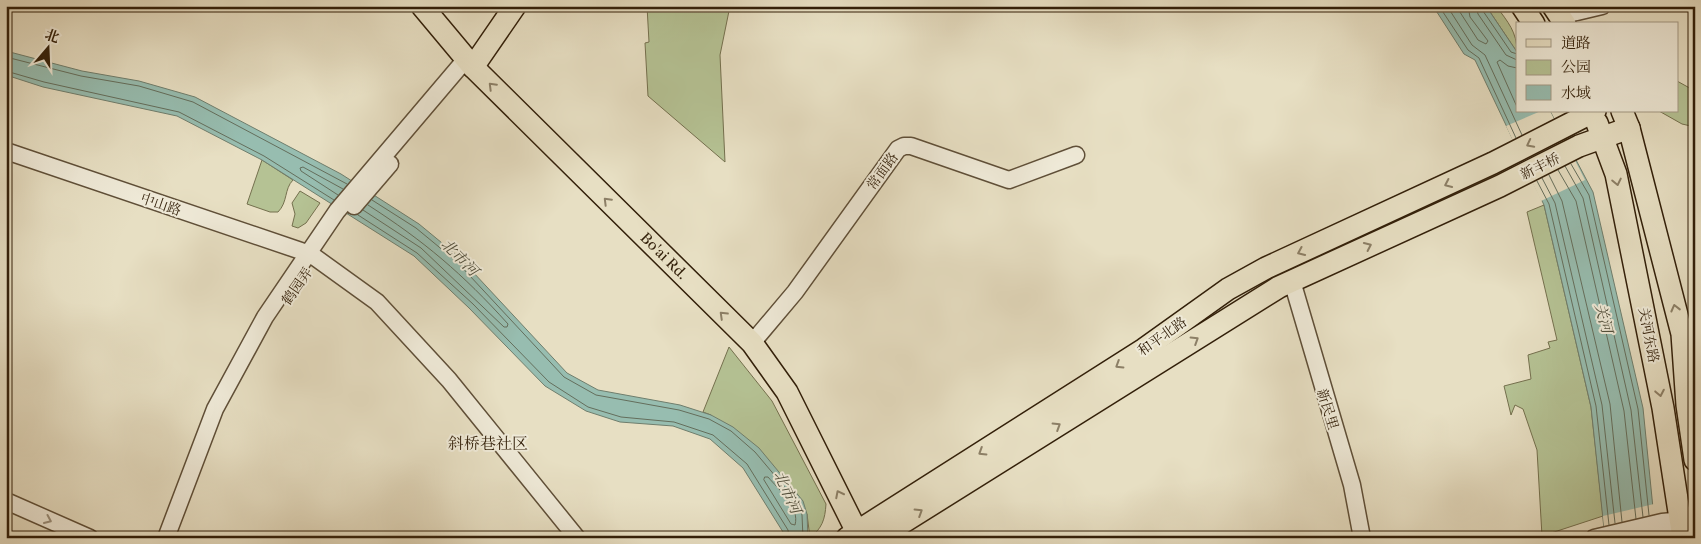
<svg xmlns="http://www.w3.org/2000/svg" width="1701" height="544" font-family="'Libre Caslon Text','Noto Serif SC',serif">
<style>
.green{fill:#b5c294;stroke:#74704e}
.water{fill:#97bdb0;stroke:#6f7e6d}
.pier{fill:#e7dfc3}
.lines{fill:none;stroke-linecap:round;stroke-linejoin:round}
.shore{stroke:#646e5c;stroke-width:1}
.minor-casing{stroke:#5f4f38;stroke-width:19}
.major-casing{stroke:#321f09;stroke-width:24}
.minor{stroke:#efead8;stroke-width:16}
.major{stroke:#e7dfc3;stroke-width:21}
.oneway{stroke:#8c7f66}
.oneway2{stroke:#9a8f7b}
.labels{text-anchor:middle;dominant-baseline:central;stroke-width:4;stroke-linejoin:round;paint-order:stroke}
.street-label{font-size:14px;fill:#321f09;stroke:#efead8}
.water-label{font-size:15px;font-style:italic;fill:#504e3b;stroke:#efead8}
.quarter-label{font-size:16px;fill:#321f09;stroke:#efead8}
</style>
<rect width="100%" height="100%" fill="#e7dfc3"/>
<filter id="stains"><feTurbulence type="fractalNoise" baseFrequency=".004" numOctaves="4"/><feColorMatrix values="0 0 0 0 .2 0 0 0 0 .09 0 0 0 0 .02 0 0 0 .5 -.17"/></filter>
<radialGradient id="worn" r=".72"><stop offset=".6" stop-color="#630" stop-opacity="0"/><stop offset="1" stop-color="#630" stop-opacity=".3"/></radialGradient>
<!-- green -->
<g class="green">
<polygon points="647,6 730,6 720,55 725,162 648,96 645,43 649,42"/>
<path d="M1486 6H1496C1508 22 1517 32 1517 52Z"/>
<polygon points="1677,81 1695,91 1695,127 1682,124 1659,111 1677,111"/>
<path d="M262 160 293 180C284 189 288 202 278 212H270L247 204Z"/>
<polygon points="300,191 320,203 306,223 298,228 292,226 295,214 292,203"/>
<polygon points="1544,205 1591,407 1603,516 1542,536 1537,450 1523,409 1515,405 1511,415 1504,386 1531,379 1528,355 1550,348 1548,342 1557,340 1527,212"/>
<path d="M729 347 772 401 826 504C825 520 822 528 810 538L807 514 711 415 703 412Z"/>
</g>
<!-- water -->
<g class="water">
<polygon points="1433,6 1486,6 1517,52 1517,111 1550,111 1593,192 1643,408 1656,538 1605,538 1591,407 1544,205 1475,60 1464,54"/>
<polygon points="6,51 82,71 139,81 195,97 341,174 419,224 459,257 567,373 598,390 680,405 711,415 733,427 759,448 803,501 807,514 808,538 784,538 783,532 743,468 710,439 673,426 620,422 586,411 545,386 469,308 414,256 262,160 177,116 43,87 6,75"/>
</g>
<!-- pier -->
<g class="pier">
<polygon points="1541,111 1550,111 1585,180 1541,201 1506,126"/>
<polygon points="1654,504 1656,538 1605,538 1603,516"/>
</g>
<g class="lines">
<!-- shore -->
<g class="shore">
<polyline points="1439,6 1468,50 1479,58 1516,138"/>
<polyline points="1447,6 1472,45 1485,55 1522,135"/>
<polyline points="1456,6 1478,40 1486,44 1488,41 1470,17 1468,6"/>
<polyline points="1476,6 1478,14 1506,55 1517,60"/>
<polyline points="1482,6 1483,11 1511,52 1517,54"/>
<polyline points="6,57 81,76 139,86 193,102 347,184"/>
<polyline points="1517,68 1508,66 1500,60 1497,62 1517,107"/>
<polyline points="6,71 44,82 179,112 264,156 334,200"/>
<polyline points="1571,164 1589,195 1638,409 1649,515"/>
<polyline points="1565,166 1583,198 1631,410 1643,517"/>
<polyline points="1558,170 1576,201 1624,411 1636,519"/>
<polyline points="1549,175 1562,201 1610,404 1622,522"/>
<polyline points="1542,178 1555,203 1602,405 1615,523"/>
<polyline points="1537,181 1549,204 1596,406 1609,525"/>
<polyline points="338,195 301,171 300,168 303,167 343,189"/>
<polyline points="372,200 416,228 456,261 564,377 596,395 679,410 709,419 731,431 755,452 798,503 802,515 803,538"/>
<path d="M363 210 421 248 504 327H507L508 324C463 274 424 241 368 205"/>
<polyline points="358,215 417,253 473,304 549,382 588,407 621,417 674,422 713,435 747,464 788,530 789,538"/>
<path d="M765 477H768C779 490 800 507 795 525L791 524 764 480Z"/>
</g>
<!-- minor casing -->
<g class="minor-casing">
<g id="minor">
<polyline points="1560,16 1602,6"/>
<polyline points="6,151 307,253 316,258 377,302 449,380 577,538"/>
<polyline points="354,206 390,164"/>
<polyline points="1292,281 1352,485 1362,538"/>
<polyline points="752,343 795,292 898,149 904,146 911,146 1009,180 1076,155"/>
<polyline points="6,501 90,538"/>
<polyline points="166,538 215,409 265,317 337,211 466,59"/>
<polyline points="1594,538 1662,522 1695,519"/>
<polyline points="1651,538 1682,531 1691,526"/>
</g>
</g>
<!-- major casing -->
<g class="major-casing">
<g id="major">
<path id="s1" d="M422 6 473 67 752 343 787 392 860 538"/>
<polyline points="1522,6 1534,24"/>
<polyline points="1553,6 1565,24"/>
<polyline points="473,67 515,6"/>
<polyline points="1622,111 1629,128 1682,334 1687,405 1695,460"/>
<polyline points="1597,123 1616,174 1663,408 1683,538"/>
<polyline points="847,538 1144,349 1228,289 1266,268 1493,163 1595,111"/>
<polyline points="878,538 1279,287 1500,186 1579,146 1629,128"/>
</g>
</g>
<!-- minor -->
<use href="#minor" class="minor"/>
<!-- major -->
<use href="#major" class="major"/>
</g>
<!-- one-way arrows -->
<defs><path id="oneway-chevron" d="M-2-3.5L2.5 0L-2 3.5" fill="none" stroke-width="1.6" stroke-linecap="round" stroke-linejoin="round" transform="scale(1.25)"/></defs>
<g class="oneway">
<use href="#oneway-chevron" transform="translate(492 86) rotate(-135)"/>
<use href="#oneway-chevron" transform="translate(1530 144) rotate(153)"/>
<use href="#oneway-chevron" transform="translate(1617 182) rotate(78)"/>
<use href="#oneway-chevron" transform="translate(1448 184) rotate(155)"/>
<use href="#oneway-chevron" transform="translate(607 201) rotate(-135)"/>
<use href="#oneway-chevron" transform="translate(1368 246) rotate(-25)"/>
<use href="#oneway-chevron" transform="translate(1301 252) rotate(156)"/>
<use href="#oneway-chevron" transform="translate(1675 308) rotate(-104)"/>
<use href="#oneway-chevron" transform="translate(723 315) rotate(-136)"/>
<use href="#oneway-chevron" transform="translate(1195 340) rotate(-32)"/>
<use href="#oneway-chevron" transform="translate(1119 365) rotate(148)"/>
<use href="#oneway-chevron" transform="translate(1660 393) rotate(79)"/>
<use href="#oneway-chevron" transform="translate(1057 426) rotate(-32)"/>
<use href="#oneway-chevron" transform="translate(982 452) rotate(148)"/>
<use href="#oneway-chevron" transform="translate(839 494) rotate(-117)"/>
<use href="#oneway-chevron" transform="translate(919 512) rotate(-32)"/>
</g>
<use class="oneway2" href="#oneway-chevron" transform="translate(48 520) rotate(24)"/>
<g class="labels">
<!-- street labels -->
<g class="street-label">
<text transform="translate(1540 166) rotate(-26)">新丰桥</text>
<text transform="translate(882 171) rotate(-54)">常面路</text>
<text transform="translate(161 204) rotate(19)">中山路</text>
<text stroke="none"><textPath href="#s1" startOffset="348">Bo'ai Rd.</textPath></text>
<text transform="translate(297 286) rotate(-55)">鹤园弄</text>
<text transform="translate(1649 335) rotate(79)">关河东路</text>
<text transform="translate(1162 336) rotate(-35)">和平北路</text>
<text transform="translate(1328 409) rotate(73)">新民里</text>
</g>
<!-- water labels -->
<g class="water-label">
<text transform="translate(460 257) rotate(45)">北市河</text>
<text transform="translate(1604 318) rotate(75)">关河</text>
<text transform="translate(788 492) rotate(66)">北市河</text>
</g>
<!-- quarter labels -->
<g class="quarter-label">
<text x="488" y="443">斜桥巷社区</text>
</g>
</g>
<!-- margin -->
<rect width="1701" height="544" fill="none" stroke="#e7dfc3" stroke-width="25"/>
<rect x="8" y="8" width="1686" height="529" fill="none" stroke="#321f09" stroke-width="2.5"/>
<rect x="12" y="12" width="1676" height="519" fill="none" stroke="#321f09"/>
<!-- legend -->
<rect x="1516" y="22" width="162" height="90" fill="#efead8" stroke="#a39985"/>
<rect x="1526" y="39" width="25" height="8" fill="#e7dfc3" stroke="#a39985"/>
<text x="1561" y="48" font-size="15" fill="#321f09">道路</text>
<rect x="1526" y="60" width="25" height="15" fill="#b5c294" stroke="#a39985"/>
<text x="1561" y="72" font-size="15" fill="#321f09">公园</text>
<rect x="1526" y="85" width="25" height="15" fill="#97bdb0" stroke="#a39985"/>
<text x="1561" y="98" font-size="15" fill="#321f09">水域</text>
<!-- north arrow -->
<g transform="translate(48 48) rotate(19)" stroke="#efead8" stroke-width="4" paint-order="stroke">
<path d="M0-4L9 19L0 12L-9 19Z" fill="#321f09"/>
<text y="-8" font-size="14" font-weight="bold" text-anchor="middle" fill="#321f09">北</text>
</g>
<rect width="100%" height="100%" filter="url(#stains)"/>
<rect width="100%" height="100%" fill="url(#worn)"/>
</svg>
